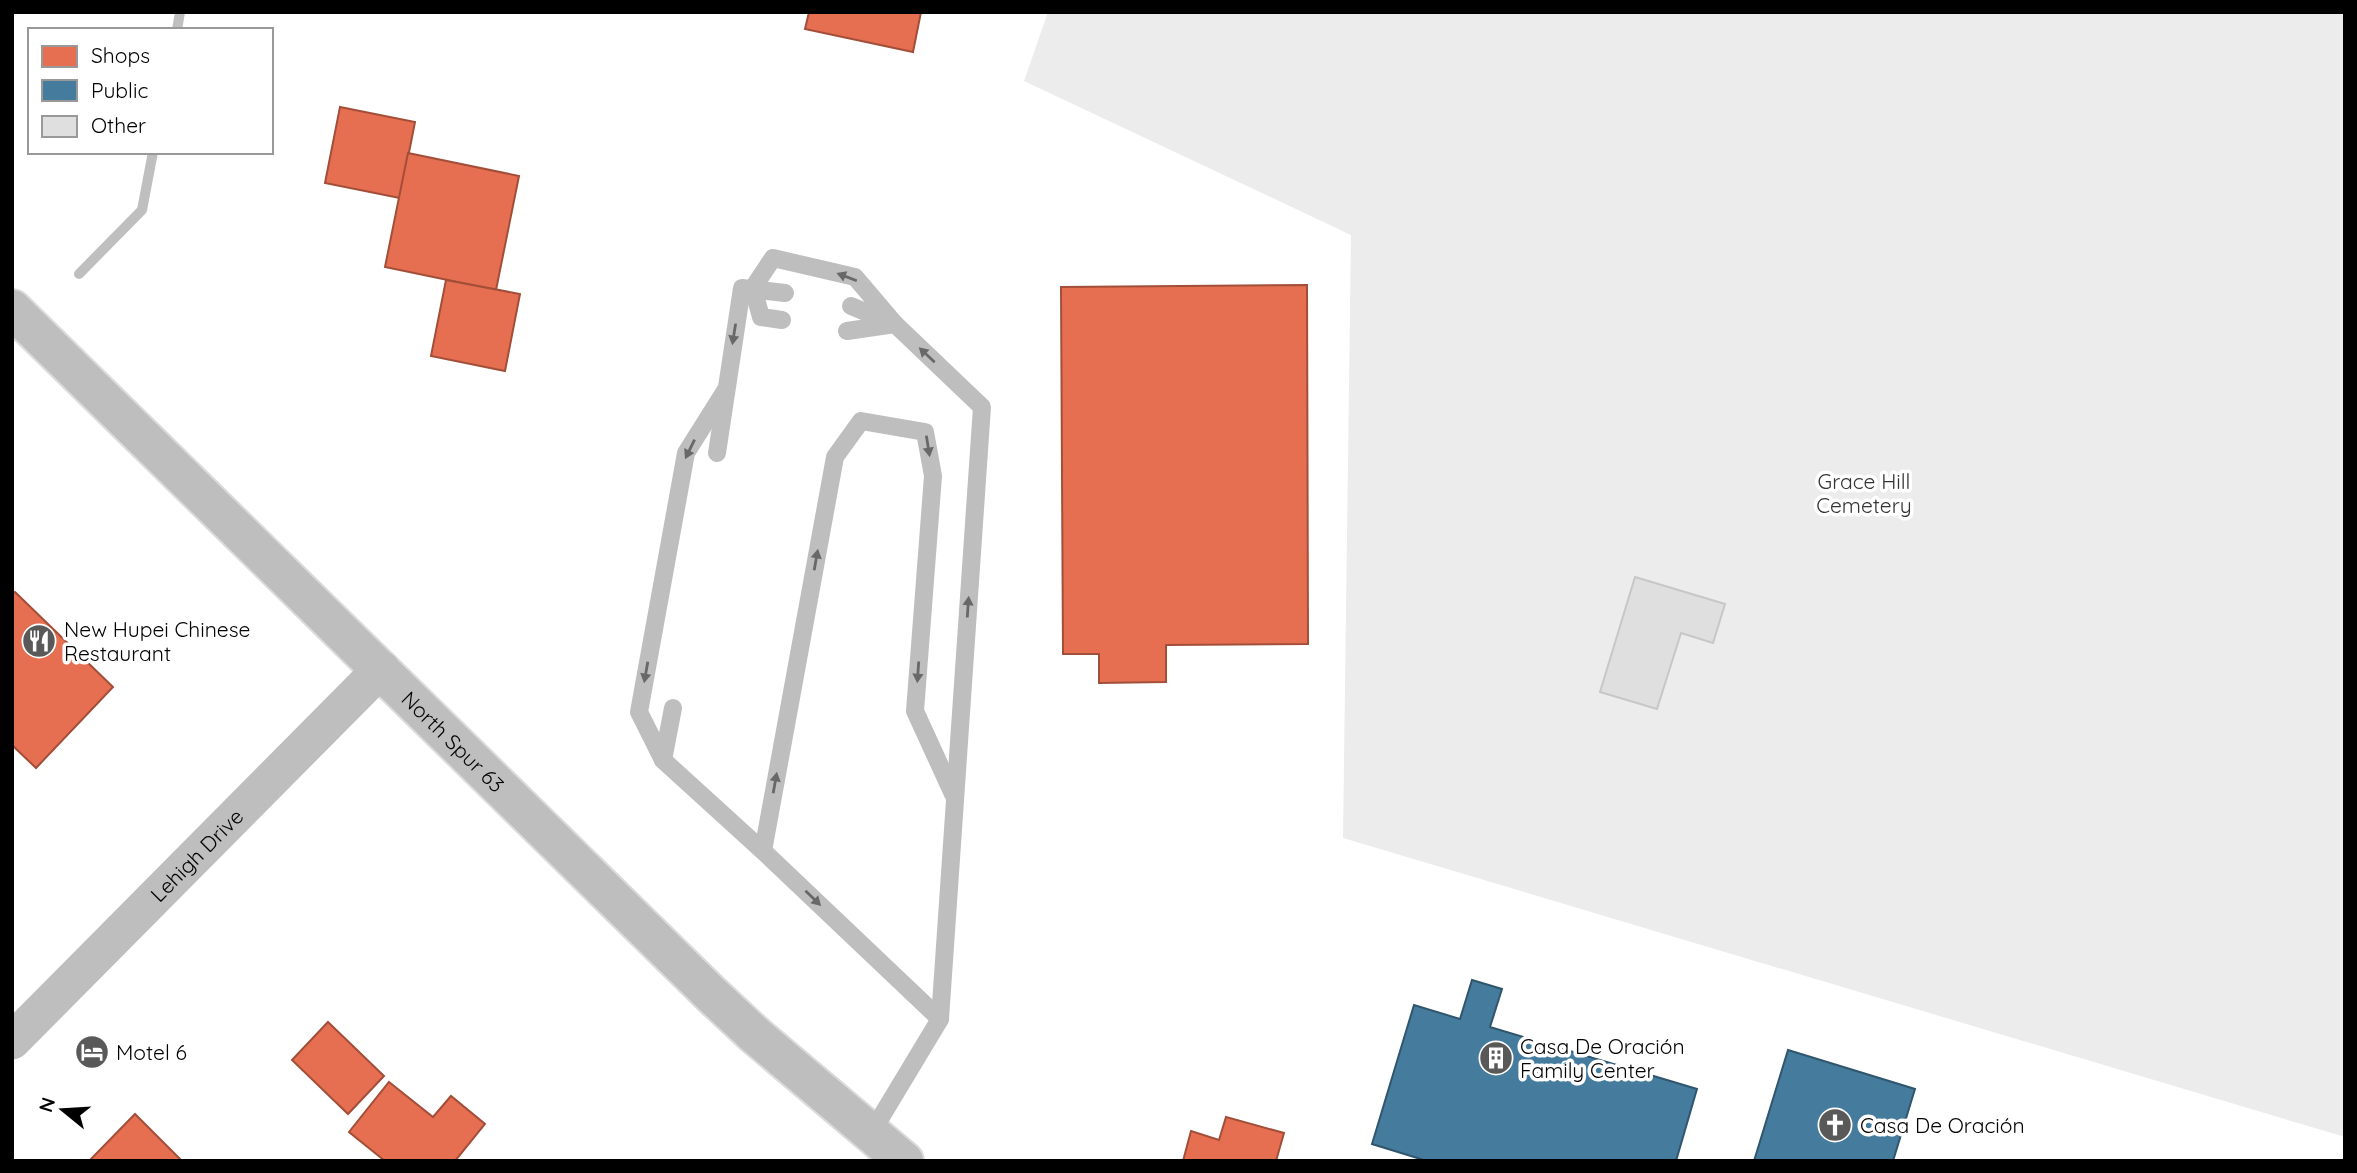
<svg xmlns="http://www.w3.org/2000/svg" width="2357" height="1173" font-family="Quicksand,sans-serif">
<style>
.green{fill:#ececec}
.shops{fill:#e76f51;stroke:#a24e39;stroke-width:2}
.public{fill:#457b9d;stroke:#30566e;stroke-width:2}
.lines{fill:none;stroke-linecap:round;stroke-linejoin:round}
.stream{stroke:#bfbfbf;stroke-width:10}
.building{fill:#dfdfdf;stroke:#c7c7c7;stroke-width:2}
.primary-casing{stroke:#dbdbdb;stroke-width:42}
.lane{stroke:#bebebe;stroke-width:18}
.street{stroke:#bebebe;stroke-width:37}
.primary{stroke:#bebebe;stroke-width:38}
.oneway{fill:#686868}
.labels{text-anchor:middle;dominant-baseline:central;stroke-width:7;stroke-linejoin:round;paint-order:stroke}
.park-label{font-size:21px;fill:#333;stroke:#fff}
.poi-label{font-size:21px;fill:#000;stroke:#fff;text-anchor:start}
.street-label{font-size:21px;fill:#000;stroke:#fff}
</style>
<rect width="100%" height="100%" fill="#fff"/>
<!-- green -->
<polygon class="green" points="1048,12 2345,12 2345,1137 1343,838 1351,235 1024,81"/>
<!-- shops -->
<g class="shops">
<polygon points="809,12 921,12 913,52 805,29"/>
<polygon points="340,107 415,122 400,198 325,183"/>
<polygon points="408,153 519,176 496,290 385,267"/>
<polygon points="446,280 520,294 505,371 431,356"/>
<polygon points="1307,285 1308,644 1166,645 1166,682 1099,683 1099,654 1063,654 1061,287"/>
<polygon points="15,592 113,687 36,768 12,745 12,594"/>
<polygon points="328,1022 384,1076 348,1114 292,1060"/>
<polygon points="389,1082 433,1117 451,1096 485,1124 455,1161 385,1161 349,1132"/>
<polygon points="135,1114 182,1161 89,1161"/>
<polygon points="1226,1117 1284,1133 1276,1161 1183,1161 1191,1131 1219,1140"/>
</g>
<!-- public -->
<g class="public">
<polygon points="1472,980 1502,989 1490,1027 1697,1089 1676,1161 1427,1161 1372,1144 1414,1005 1460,1019"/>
<polygon points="1788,1050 1915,1089 1893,1161 1754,1161"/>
</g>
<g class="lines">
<!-- stream -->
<g class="stream">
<polyline points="177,30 180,12"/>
<polyline points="79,274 142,210 153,152"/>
</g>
</g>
<!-- building -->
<polygon class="building" points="1635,577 1725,604 1713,643 1681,633 1657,709 1600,692"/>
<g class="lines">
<!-- primary casing -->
<g class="primary-casing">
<g id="primary">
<path id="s2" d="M12 309 712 995 755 1035 904 1161"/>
</g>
</g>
<!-- lane -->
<g class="lane">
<polyline points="851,306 892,323"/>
<polyline points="782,320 761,317 753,288 773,258 855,277 895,324"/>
<polyline points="847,331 895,324 982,407 940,1019 872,1132"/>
<polyline points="725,391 686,453 639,712 663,760 763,851 940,1019"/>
<polyline points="717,453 742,288 785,293"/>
<polyline points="663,760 673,708"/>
<polyline points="763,851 835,457 861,421 925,432 933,476 915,711 953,794"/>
</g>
<!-- street -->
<path class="street" id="s1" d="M12 1041 381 669"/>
<!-- primary -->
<use href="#primary" class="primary"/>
</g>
<!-- one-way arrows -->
<defs><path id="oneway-solid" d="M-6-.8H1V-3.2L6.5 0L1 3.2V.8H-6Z" transform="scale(1.75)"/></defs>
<g class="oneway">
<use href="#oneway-solid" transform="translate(847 277) rotate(-159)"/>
<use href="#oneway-solid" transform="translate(734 334) rotate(99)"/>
<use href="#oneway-solid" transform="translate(927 355) rotate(-137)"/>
<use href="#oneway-solid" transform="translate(928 446) rotate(81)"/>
<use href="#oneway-solid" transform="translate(690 449) rotate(116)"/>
<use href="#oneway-solid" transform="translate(816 560) rotate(-80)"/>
<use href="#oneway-solid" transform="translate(968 607) rotate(-86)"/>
<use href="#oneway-solid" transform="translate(646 672) rotate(100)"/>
<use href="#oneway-solid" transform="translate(918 672) rotate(94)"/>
<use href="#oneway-solid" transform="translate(775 783) rotate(-80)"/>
<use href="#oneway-solid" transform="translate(813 898) rotate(44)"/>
</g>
<!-- icons -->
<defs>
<g id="restaurant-disc" transform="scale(1.75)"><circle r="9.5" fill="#595959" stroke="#fff"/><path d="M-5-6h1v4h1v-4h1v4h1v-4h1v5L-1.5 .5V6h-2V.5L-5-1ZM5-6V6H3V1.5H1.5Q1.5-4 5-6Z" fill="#fff"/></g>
<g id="hotel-disc" transform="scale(1.75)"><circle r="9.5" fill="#595959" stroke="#fff"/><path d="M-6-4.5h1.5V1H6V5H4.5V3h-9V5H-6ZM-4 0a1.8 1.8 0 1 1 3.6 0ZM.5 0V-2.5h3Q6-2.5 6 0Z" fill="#fff"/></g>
<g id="building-disc" transform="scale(1.75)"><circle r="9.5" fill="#595959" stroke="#fff"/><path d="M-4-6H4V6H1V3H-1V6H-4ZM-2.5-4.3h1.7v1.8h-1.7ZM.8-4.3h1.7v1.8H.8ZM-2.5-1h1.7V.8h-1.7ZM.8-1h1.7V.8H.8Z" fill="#fff"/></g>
<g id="church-disc" transform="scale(1.75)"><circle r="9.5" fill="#595959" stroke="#fff"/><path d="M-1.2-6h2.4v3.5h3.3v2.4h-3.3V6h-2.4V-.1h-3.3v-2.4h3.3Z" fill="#fff"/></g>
</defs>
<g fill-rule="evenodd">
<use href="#restaurant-disc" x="39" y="641"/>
<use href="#hotel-disc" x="92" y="1052"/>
<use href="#building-disc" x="1496" y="1058"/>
<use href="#church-disc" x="1835" y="1125"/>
</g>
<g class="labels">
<!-- park labels -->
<g class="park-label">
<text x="1864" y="481">Grace Hill<tspan x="1864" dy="24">Cemetery</tspan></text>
</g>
<!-- poi labels -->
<g class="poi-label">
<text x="64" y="629">New Hupei Chinese<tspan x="64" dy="24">Restaurant</tspan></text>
<text x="1520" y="1046">Casa De Oración<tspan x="1520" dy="24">Family Center</tspan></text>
<text x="116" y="1052">Motel 6</text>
<text x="1860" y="1125">Casa De Oración</text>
</g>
<!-- street labels -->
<g class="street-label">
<text stroke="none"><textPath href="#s2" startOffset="618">North Spur 63</textPath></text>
<text stroke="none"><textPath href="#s1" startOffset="262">Lehigh Drive</textPath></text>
</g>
</g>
<!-- border -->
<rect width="2357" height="1173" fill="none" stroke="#000000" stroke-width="28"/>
<!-- legend -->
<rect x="28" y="28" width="245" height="126" fill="#ffffff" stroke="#999999" stroke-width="2"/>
<rect x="42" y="46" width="35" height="21" fill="#e76f51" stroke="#999999" stroke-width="2"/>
<text x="91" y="63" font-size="21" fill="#000000">Shops</text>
<rect x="42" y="80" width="35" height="21" fill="#457b9d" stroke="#999999" stroke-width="2"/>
<text x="91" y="98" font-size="21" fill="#000000">Public</text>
<rect x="42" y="116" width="35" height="21" fill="#dfdfdf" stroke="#999999" stroke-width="2"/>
<text x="91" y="133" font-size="21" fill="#000000">Other</text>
<!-- north arrow -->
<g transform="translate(63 1110) rotate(288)" stroke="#ffffff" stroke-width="5" paint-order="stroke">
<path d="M0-5L12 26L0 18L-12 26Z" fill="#000000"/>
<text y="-10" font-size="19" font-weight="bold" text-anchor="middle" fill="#000000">N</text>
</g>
</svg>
